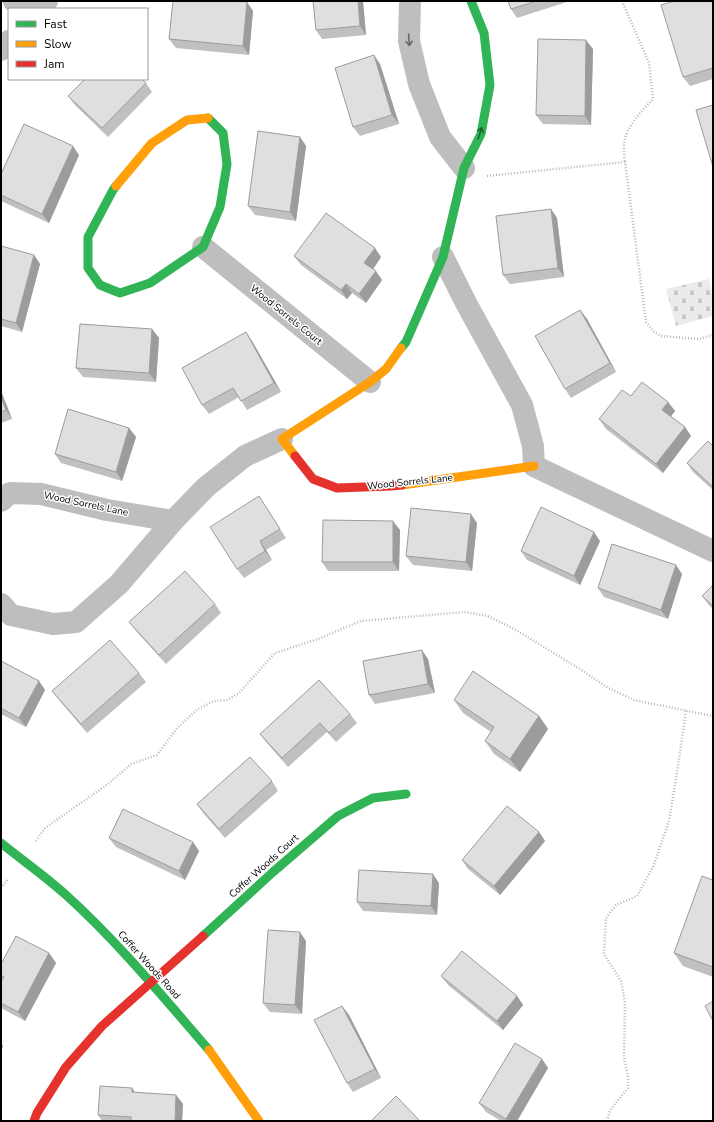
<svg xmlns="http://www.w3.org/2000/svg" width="714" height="1122" font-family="'Nunito Sans',sans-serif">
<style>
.cemetery{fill:url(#cemetery-stones)}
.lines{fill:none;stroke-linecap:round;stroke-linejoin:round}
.path{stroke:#b9b9b9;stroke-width:2.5;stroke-dasharray:1 2;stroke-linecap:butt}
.street{stroke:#bebebe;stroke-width:22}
.fast{stroke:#30b455;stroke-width:9}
.slow{stroke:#ff9f0a;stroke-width:9}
.jam{stroke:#e5322d;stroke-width:9}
.wall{fill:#c0c0c0}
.shaded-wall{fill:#9c9c9c}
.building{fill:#dfdfdf;stroke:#9c9c9c}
.oneway{stroke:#686868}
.oneway2{stroke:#1a632f}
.labels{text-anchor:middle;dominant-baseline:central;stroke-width:3;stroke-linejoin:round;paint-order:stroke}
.street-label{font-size:10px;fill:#000;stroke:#fff}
</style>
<defs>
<pattern id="cemetery-stones" width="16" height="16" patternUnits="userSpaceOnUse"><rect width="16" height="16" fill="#ebebeb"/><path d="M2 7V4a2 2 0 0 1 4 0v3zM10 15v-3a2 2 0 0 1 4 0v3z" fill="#c8c8c8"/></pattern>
</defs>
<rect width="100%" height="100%" fill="#fff"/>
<!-- cemetery -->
<polygon class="cemetery" points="709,279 713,297 713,316 676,326 666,289"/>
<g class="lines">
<!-- path -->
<g class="path">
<path d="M622 1 649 63 653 99C641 112 625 127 624 146 624 151 624 157 625 162"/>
<polyline points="487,176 625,162 646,322 653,331 661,336 699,339 713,335"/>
<polyline points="36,841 45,828 108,784 131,764 157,755 178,727 198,709 214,701 227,700 238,694 275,653 318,639 361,621 464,612 488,616 516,630 580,669 608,688 634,700 713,716"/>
<polyline points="1,888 8,879"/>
<polyline points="607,1121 610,1110 628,1088 628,1076 624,1058 625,1003 621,981 604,954 606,918 616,905 637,896 653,867 669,821 678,766 686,711"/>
</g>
<!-- street -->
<g class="street">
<polyline points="14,1 23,9"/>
<polyline points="410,1 409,41 419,84 440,137 464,168"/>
<polyline points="38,9 47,1"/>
<polyline points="1,50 9,41"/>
<polyline points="203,247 370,382"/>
<polyline points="443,257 466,303 522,405 533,446 534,466 713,551"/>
<polyline points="1,501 10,493 41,494 107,510 173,521"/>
<polyline points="1,604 11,615 53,624 76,622 119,584 173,521 206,487 245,456 282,439"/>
</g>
<!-- fast -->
<g class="fast">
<polyline points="116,186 113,190 88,237 88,268 100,285 120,293 150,283 203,247 220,207 227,164 223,133 208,118"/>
<polyline points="401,348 406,342 443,257 464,168 481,134 490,85 484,33 471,1"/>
<path d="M1 843C22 860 45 876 66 895 118 942 163 997 209 1050"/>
<polyline points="203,936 273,872 338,816 373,798 406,794"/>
</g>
<!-- slow -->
<g class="slow">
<polyline points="116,186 152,143 187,120 208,118"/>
<polyline points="295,456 282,439 370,382 386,369 401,348"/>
<polyline points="402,485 534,466"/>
<polyline points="209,1050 259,1121"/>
</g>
<!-- jam -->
<g class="jam">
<polyline points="295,456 313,479 337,488 391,486 402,485"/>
<polyline points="34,1121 37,1113 66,1067 102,1026 203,936"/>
</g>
</g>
<!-- wall -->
<g class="wall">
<polygon points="313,1 363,1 366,35 322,39 316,30"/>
<polygon points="508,1 570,1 517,18 511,9"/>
<polygon points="713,1 713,79 690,86 683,77"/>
<polygon points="253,11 249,55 176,48 169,39"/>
<polygon points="593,49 591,125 543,124 536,115"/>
<polygon points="380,64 399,124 360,136 353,127"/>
<polygon points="146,83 152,92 108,137 75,105 68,96"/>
<polygon points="300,137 306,146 296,221 255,215 248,206"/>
<polygon points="79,155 49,223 1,201 1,174"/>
<polygon points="551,209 557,218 564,277 510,284 503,275"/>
<polygon points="1,246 34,255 40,264 22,332 1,326"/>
<polygon points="294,256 381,257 373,269 382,280 366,303 352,293 347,299 301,265"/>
<polygon points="580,310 587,319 616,372 571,398 565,389"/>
<polygon points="152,329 159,338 156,382 83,377 76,368"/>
<polygon points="252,341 281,392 247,410 239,397 209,414 202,405"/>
<polygon points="1,391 12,419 1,423"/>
<polygon points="631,396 668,402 675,411 671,416 685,427 691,436 663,473 606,429 599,419"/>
<polygon points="129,428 136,437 122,481 61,463 55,454"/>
<polygon points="713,446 713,490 693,472 687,463"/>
<polygon points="259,496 286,538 266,550 272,560 244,578 237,569"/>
<polygon points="477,523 472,571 413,565 406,556"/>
<polygon points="400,530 399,571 328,571 322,562"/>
<polygon points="600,541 580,585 527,560 521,551"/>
<polygon points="682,574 668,619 604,597 598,588"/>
<polygon points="713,585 713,609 709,605 702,596"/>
<polygon points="215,604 221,613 166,664 136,631 129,622"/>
<polygon points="428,659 435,693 375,704 369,695"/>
<polygon points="1,661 39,681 45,690 26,727 1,714"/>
<polygon points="139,673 146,682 87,733 59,700 52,691"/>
<polygon points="454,700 539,716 548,729 520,772 494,754 485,741 491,732 463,713"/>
<polygon points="350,714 357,723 336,742 327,732 288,767 267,743 260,734"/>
<polygon points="272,781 278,791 225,838 204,814 197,804"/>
<polygon points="539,832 545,841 500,895 468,869 462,860"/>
<polygon points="109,838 193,842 199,851 185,880 116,847"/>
<polygon points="713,880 713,977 683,966 674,953"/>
<polygon points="439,883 437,915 363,911 357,902"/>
<polygon points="306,941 302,1014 270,1012 263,1003"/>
<polygon points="49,953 56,963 25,1021 1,1008 1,982 2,981 1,980 1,964"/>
<polygon points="441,976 517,996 523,1005 503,1030 448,985"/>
<polygon points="342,1006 349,1015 381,1078 353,1092 347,1083"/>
<polygon points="542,1059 548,1068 517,1121 501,1121 486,1112 479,1103"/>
<polygon points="132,1088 135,1093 176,1095 183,1104 182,1121 102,1121 98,1115"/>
</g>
<!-- shaded-wall -->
<g class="shaded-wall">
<polygon points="358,1 363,1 366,35 360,26"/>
<polygon points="247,2 253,11 249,55 243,46"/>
<polygon points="586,40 593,49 591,125 585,116"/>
<polygon points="374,55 380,64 399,124 392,115"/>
<polygon points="300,137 306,146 296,221 290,212"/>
<polygon points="73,146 79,155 49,223 42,214"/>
<polygon points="551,209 557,218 564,277 558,268"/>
<polygon points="375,248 381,257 371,272 364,263"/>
<polygon points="34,255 40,264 22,332 16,323"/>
<polygon points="376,271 382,280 366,303 359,294"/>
<polygon points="346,284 352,293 347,299 341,290"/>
<polygon points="580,310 587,319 616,372 610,363"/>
<polygon points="152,329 159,338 156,382 149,373"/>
<polygon points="246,332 252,341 281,392 274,383"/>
<polygon points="1,391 12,419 6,410 1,397"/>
<polygon points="668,402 675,411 669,419 662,410"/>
<polygon points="685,427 691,436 663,473 656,464"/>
<polygon points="129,428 136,437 122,481 116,472"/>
<polygon points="471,514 477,523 472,571 466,562"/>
<polygon points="393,521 400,530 399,571 393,562"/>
<polygon points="594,532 600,541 580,585 574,576"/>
<polygon points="260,541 266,550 272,560 265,551"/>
<polygon points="676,565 682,574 668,619 661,610"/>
<polygon points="422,650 428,659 435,693 428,684"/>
<polygon points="39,681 45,690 26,727 19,718"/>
<polygon points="539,716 548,729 520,772 510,759"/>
<polygon points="539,832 545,841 500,895 494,886"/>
<polygon points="193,842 199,851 185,880 179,871"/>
<polygon points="433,874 439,883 437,915 431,906"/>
<polygon points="300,932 306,941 302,1014 295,1005"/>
<polygon points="49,953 56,963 25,1021 18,1012"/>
<polygon points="517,996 523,1005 503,1030 497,1021"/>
<polygon points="342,1006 349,1015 381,1078 375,1069"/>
<polygon points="1,1043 3,1046 1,1052"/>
<polygon points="542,1059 548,1068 517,1121 508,1121 506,1119"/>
<polygon points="132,1088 138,1097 132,1092"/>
<polygon points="176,1095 183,1104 182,1121 175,1121"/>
</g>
<!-- building -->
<g class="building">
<polygon points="173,1 232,1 247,2 243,46 169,39"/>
<polygon points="313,1 358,1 360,26 316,30"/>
<polygon points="508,1 537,1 511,9"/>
<polygon points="674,1 713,1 713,68 683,77 661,5"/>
<polygon points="538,39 586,40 585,116 536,115"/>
<polygon points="374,55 392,115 353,127 335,68"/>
<polygon points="85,79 142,79 146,83 102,128 68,96"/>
<polygon points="713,105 713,167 696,110"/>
<polygon points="24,124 73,146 42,214 1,195 1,174"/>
<polygon points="258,131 300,137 290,212 248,206"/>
<polygon points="551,209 558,268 503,275 496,216"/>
<polygon points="326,213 375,248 364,263 376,271 359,294 346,284 341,290 294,256"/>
<polygon points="1,246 34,255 16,323 1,319"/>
<polygon points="580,310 610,363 565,389 535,336"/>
<polygon points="80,324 152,329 149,373 76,368"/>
<polygon points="246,332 274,383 241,401 233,388 202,405 182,368"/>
<polygon points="642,382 668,402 662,410 685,427 656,464 599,419 622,390 631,396"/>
<polygon points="1,397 6,410 1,412"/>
<polygon points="68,409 129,428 116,472 55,454"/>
<polygon points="708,441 713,446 713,487 687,463"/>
<polygon points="259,496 280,529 260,541 265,551 237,569 210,527"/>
<polygon points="541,507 594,532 574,576 521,551"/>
<polygon points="411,508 471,514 466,562 406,556"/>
<polygon points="323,520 393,521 393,562 322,562"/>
<polygon points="612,544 676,565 661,610 598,588"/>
<polygon points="185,571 215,604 159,655 129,622"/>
<polygon points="713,585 713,606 702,596"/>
<polygon points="110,640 139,673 81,724 52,691"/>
<polygon points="422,650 428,684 369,695 363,661"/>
<polygon points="1,661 39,681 19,718 1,708"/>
<polygon points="473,671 539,716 510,759 485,741 494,727 454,700"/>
<polygon points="319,680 350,714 329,733 320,723 282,758 260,734"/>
<polygon points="250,757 272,781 219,829 197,804"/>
<polygon points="507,806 539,832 494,886 462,860"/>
<polygon points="123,809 193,842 179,871 109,838"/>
<polygon points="359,870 433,874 431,906 357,902"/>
<polygon points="702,876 713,880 713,967 674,953"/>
<polygon points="268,930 300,932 295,1005 263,1003"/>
<polygon points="16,936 49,953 18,1012 1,1003 1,982 4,977 1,976 1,964"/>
<polygon points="462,951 517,996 497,1021 441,976"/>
<polygon points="713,1001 713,1021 705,1006"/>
<polygon points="342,1006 375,1069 347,1083 314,1020"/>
<polygon points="515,1043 542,1059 506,1119 479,1103"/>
<polygon points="100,1086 132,1088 132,1092 176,1095 175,1121 131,1121 131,1117 98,1115"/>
<polygon points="396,1096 420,1121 371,1121"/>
</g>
<!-- one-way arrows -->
<defs><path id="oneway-shaft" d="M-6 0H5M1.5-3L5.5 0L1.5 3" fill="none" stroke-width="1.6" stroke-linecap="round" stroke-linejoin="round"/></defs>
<use class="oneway" href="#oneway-shaft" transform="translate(409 40) rotate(86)"/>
<use class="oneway2" href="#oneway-shaft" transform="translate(480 133) rotate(-72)"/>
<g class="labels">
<!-- street labels -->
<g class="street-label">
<text transform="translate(286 315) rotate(39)">Wood Sorrels Court</text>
<text transform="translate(410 482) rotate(-6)">Wood Sorrels Lane</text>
<text transform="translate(86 504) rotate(12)">Wood Sorrels Lane</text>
<text transform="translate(264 866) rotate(-42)">Coffer Woods Court</text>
<text transform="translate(149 965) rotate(48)">Coffer Woods Road</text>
</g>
</g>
<!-- border -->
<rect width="714" height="1122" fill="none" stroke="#000000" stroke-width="4"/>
<!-- legend -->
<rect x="8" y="8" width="140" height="72" fill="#ffffff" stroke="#999999"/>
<rect x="16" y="21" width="20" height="6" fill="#30b455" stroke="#999999"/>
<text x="44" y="28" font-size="12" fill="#000000">Fast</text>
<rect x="16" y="41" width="20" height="6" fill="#ff9f0a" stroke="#999999"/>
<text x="44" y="48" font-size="12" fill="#000000">Slow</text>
<rect x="16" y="61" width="20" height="6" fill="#e5322d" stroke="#999999"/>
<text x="44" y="68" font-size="12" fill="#000000">Jam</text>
</svg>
